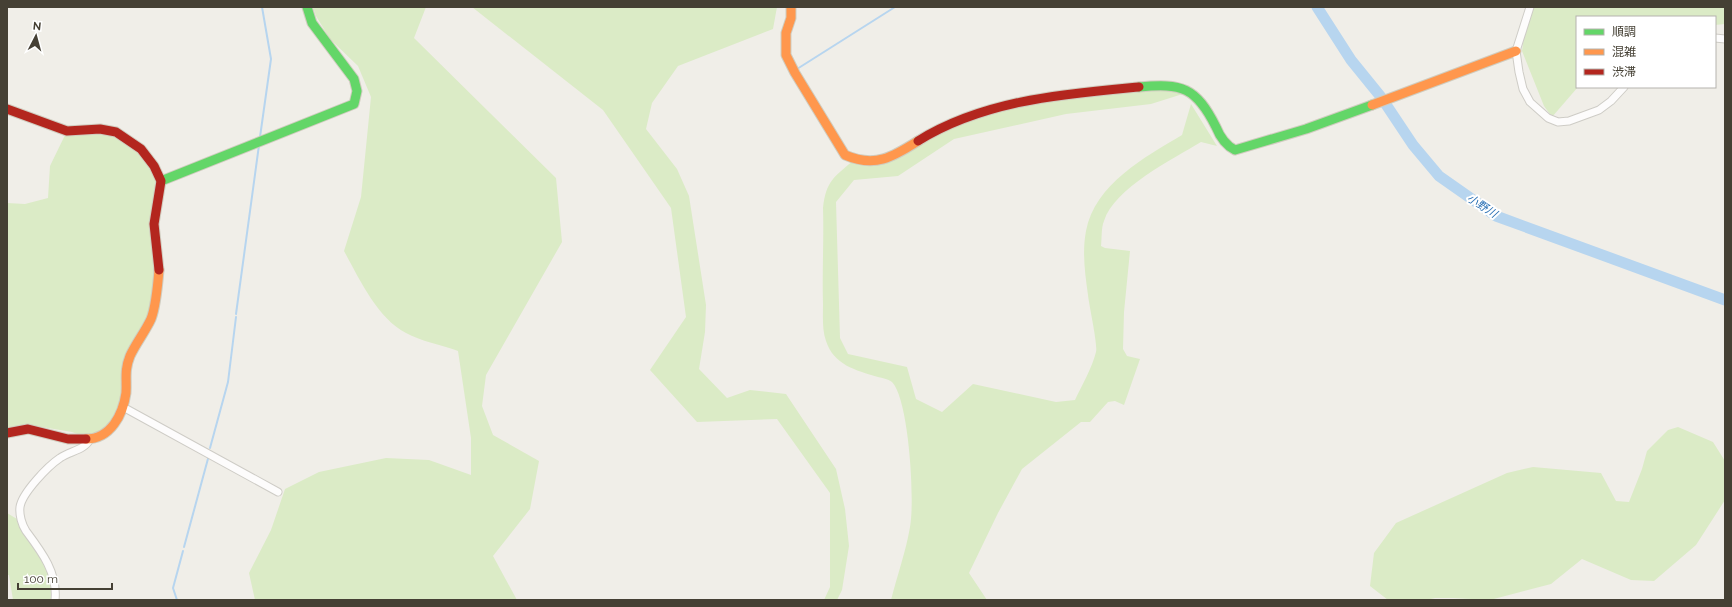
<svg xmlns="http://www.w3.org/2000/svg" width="1732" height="607" font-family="Raleway,'Noto Sans JP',sans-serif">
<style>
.green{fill:#dbebc6}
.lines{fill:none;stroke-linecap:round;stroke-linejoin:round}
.stream{stroke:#b7d5ef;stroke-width:2}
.river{stroke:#b7d5ef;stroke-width:11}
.street-casing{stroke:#ceccc6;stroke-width:9}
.fast-casing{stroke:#d0ccbf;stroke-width:11}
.slow-casing{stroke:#d0ccbf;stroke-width:11}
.jam-casing{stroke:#d0ccbf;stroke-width:11}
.street{stroke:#fdfcfc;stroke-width:7}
.fast{stroke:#63d668;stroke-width:9}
.slow{stroke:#ff974d;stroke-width:9}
.jam{stroke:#b3261e;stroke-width:9}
.labels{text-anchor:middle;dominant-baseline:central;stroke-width:4;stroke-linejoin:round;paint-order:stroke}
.water-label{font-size:11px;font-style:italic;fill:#2a70b4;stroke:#fff}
</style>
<rect width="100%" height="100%" fill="#f0eee8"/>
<!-- green -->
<g class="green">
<path d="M313 7H426L414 38 556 178 562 242 486 375 482 406 493 435 539 461 530 509 493 556 517 600H255L249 573 271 530 285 489 319 472 386 458 429 460 471 475V438L458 351C442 345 420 341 406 333 377 318 359 278 344 251L361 197 371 97 358 66 330 39 316 16Z"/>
<polygon points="472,7 777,7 773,29 678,66 652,103 646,129 677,169 689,196 706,305 705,332 699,369 727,398 750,390 786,394 836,469 845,509 849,546 842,590 837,600 824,600 830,587 830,493 777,419 697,422 650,370 686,317 671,208 603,110"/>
<polygon points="1528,7 1725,7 1725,24 1715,25 1715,17 1577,17 1578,87 1552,117 1544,106 1522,51"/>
<path d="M1164 85 1189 92 1151 104 1066 114 954 139 898 176 854 180 836 202 840 338 848 354 907 367 916 399 942 412 973 384 1056 402 1075 400C1082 385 1092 368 1096 352 1098 345 1089 305 1088 295 1085 274 1082 252 1086 231 1095 184 1145 157 1182 135L1191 104 1217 146 1201 142C1173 159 1114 188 1104 221 1101 228 1102 238 1101 246L1105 248 1130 251 1124 312 1123 349 1127 356 1140 359 1124 405 1115 401 1108 402 1090 422H1081L1022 469 998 513 969 573 987 600H891C897 576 906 551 910 527 915 501 909 399 892 382 888 379 882 378 878 377 855 370 834 365 826 341 822 330 823 316 823 304 822 272 824 240 823 208 826 181 834 177 854 160L875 162 979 112Z"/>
<polygon points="100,129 129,141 161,181 152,317 138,340 114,426 90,439 72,432 36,426 7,430 7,203 25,204 48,198 50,166 67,131"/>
<polygon points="1678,427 1713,442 1725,461 1725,500 1696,545 1654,581 1631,580 1582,559 1551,584 1490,600 1453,598 1435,598 1426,600 1388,600 1370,586 1374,553 1396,523 1507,473 1533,467 1601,473 1616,501 1629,502 1642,469 1647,451 1668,430"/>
<polygon points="7,513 22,522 50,569 55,600 13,600 9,575 7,575"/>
</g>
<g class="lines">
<!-- stream -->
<g class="stream">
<polyline points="797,69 895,7"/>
<polyline points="260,137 271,59 262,7"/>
<polyline points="236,314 259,145"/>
<polyline points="210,448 228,382 236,317"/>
<polyline points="184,547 209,455"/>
<polyline points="177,600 173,588 183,551"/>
</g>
<!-- river -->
<polyline class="river" points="1317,7 1351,60 1381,97 1413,145 1439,176 1496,216 1725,300"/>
<!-- street casing -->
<g class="street-casing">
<g id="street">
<polyline points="1530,7 1516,51 1519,72 1523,89 1530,102 1548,118 1558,122 1569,121 1599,110 1611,101 1624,87"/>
<polyline points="1715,38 1725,39"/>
<polyline points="123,407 278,492"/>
<path d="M55 600C58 573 41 551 26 531 22 525 19 515 20 507 22 493 48 466 60 458 70 451 85 450 90 439"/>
</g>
</g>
<!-- fast casing -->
<g class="fast-casing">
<g id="fast">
<path d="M1139 87C1182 83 1196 87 1216 127 1220 137 1225 145 1235 150L1306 129 1372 105"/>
<polyline points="161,181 354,104 357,91 354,79 312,23 307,7"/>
</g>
</g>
<!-- slow casing -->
<g class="slow-casing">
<g id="slow">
<path d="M791 7V18L786 33V55L795 73 845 155C875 168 893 157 918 141"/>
<polyline points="1372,105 1516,51"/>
<path d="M86 439C111 439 123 414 126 393 127 379 124 371 130 356 136 343 145 332 151 319 155 309 158 282 159 270"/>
</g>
</g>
<!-- jam casing -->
<g class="jam-casing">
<g id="jam">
<polyline points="7,109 67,131 100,129 116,132 141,149 154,166 161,181 154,224 159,270"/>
<path d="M918 141C984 100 1064 94 1139 87"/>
<polyline points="7,433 28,429 68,439 86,439"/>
</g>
</g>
<!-- street -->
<use href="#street" class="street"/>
<!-- fast -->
<use href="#fast" class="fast"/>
<!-- slow -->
<use href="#slow" class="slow"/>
<!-- jam -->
<use href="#jam" class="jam"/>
</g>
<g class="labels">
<!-- water labels -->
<g class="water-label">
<text transform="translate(1482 206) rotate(33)">小野川</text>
</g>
</g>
<!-- border -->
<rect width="1732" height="607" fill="none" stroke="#454034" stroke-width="16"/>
<!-- legend -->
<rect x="1576" y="16" width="140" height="72" fill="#ffffff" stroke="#b5b3ae"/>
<rect x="1584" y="29" width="20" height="6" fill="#63d668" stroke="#b5b3ae"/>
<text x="1612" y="36" font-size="12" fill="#454034">順調</text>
<rect x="1584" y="49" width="20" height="6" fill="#ff974d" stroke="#b5b3ae"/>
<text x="1612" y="56" font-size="12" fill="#454034">混雑</text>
<rect x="1584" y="69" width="20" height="6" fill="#b3261e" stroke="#b5b3ae"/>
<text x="1612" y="76" font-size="12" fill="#454034">渋滞</text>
<!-- north arrow -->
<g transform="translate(36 36) rotate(6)" stroke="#ffffff" stroke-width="3" paint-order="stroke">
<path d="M0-3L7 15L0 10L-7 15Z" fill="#454034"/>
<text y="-6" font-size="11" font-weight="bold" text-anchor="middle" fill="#454034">N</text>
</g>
<!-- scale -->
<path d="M18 583v6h94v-6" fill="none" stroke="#454034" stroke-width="2"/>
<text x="24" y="583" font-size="12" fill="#454034" stroke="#ffffff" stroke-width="3" paint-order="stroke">100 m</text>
</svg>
